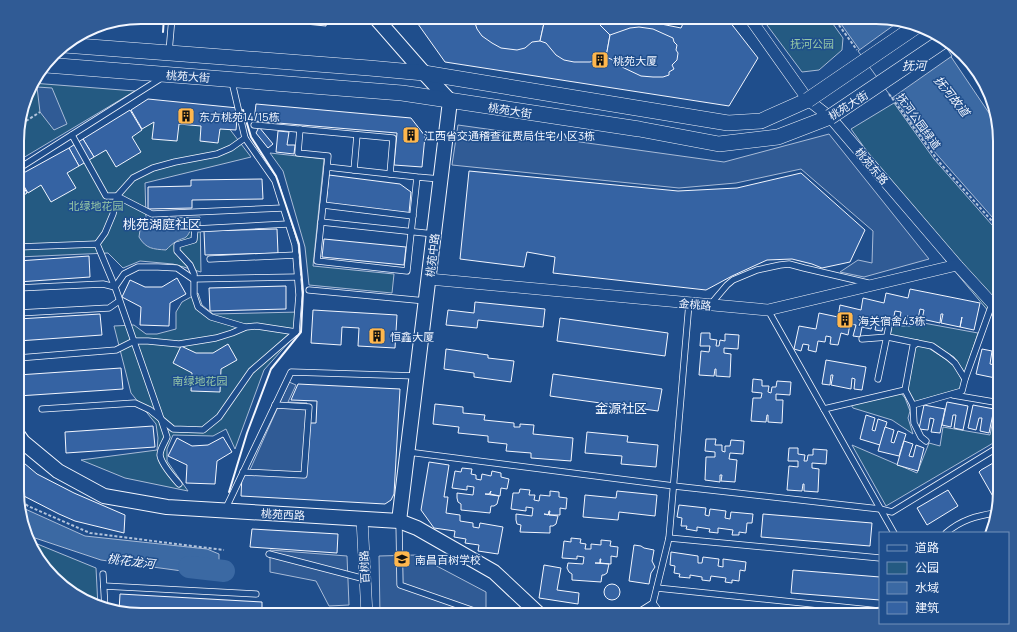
<svg xmlns="http://www.w3.org/2000/svg" width="1017" height="632" font-family="Manrope,'Noto Sans SC',sans-serif">
<style>
.green{fill:#245a82;stroke:#a8bbd7}
.parking{fill:#305b95;stroke:#a8bbd7}
.water{fill:#3b69a3;stroke:#a8bbd7}
.pier{fill:#1f4e8c;stroke:#a8bbd7}
.lines{fill:none;stroke-linecap:round;stroke-linejoin:round}
.river{stroke:#3b69a3;stroke-width:22}
.building{fill:#3563a3;stroke:#f2f6ff}
.service-casing{stroke:#f2f6ff;stroke-width:7}
.minor-casing{stroke:#f2f6ff;stroke-width:12}
.tertiary-casing{stroke:#f2f6ff;stroke-width:16}
.secondary-casing{stroke:#f2f6ff;stroke-width:16}
.path{stroke:#b3c4dc;stroke-width:2;stroke-dasharray:3 2;stroke-linecap:butt}
.service{stroke:#1f4e8c;stroke-width:5.5}
.minor{stroke:#1f4e8c;stroke-width:11}
.tertiary{stroke:#1f4e8c;stroke-width:14}
.secondary{stroke:#1f4e8c;stroke-width:15}
.secondary-bridge-casing{stroke:#f2f6ff;stroke-width:16;stroke-linecap:butt}
.secondary-bridge{stroke:#1f4e8c;stroke-width:15}
.wall{stroke:#f2f6ff;stroke-width:2}
.labels{text-anchor:middle;dominant-baseline:central;stroke-width:3;stroke-linejoin:round;paint-order:stroke}
.park-label{font-size:11px;fill:#97c8a6;stroke:#1f4e8c}
.poi-label{font-size:11px;fill:#f2f6ff;stroke:#1f4e8c;text-anchor:start}
.street-label{font-size:11px;fill:#f2f6ff;stroke:#1f4e8c}
.water-label{font-size:12px;font-style:italic;fill:#f2f6ff;stroke:#1f4e8c}
.quarter-label{font-size:13px;fill:#f2f6ff;stroke:#1f4e8c}
.rim{fill:none;stroke:#f2f6ff;stroke-width:2}
</style>
<rect width="100%" height="100%" fill="#1f4e8c"/>
<!-- green -->
<g class="green">
<polygon points="761,17 828,17 843,38 842,50 819,70 802,72"/>
<polygon points="963,58 983,79 987,91"/>
<polygon points="32,83 135,91 18,161 18,125 30,86"/>
<polygon points="894,103 934,159 1000,234 1000,325 942,256 851,129"/>
<polygon points="150,118 225,123 251,157 145,183 146,219 200,217 201,272 173,264 140,261 123,268 108,253 18,257 18,194"/>
<polygon points="270,153 324,159 313,266 394,274 392,293 309,285 305,247 283,171"/>
<polygon points="198,293 202,305 213,314 300,312 298,332 264,370 235,449 226,429 213,436 173,435 167,449 167,461 188,491 125,478 81,460 157,450 158,438 156,424 131,393 114,326 134,325 146,334 157,334 176,329 176,312 182,302"/>
<polygon points="918,322 978,333 965,373 954,357 932,344 890,336 892,326 911,326"/>
<polygon points="919,346 927,347 953,364 962,380 960,389 914,402 907,390 915,348"/>
<polygon points="901,393 905,398 910,411 908,418 913,434 892,420 853,408 851,405"/>
<polygon points="996,405 1000,406 1000,439 886,506 852,445 917,473 929,443 940,446 943,427 990,435"/>
<polygon points="30,541 96,568 98,607 72,594 34,553"/>
</g>
<!-- parking -->
<g class="parking">
<polygon points="644,17 682,17 679,24"/>
<polygon points="37,87 52,88 67,124 54,130 40,112"/>
<polygon points="20,120 26,121 22,129 18,132 18,125"/>
<polygon points="458,125 724,162 829,134 929,259 864,277 840,272 858,260 872,263 873,231 801,169 736,183 679,188 452,165"/>
<polygon points="289,382 296,385 288,402 307,403 303,475 249,472"/>
<polygon points="270,550 347,556 349,605 329,606 316,581 270,572"/>
<polygon points="416,555 486,592 486,615 380,615 379,556"/>
</g>
<!-- water -->
<g class="water">
<polygon points="836,17 876,17 908,21 935,33 989,113 994,113 1000,132 1000,226 925,141"/>
<path d="M157 220 174 224 178 220C185 222 187 225 190 231 186 240 184 237 177 241 173 243 169 247 166 250 153 249 146 249 139 237L140 230 146 224Z"/>
<polygon points="18,503 23,508 85,536 207,549 219,554 219,576 101,560 35,538 27,535 18,507"/>
</g>
<!-- pier -->
<polygon class="pier" points="901,20 908,21 938,35 952,56 892,98 858,51"/>
<g class="lines">
<!-- river -->
<polyline class="river" points="189,567 224,571"/>
</g>
<!-- building -->
<g class="building">
<polygon points="141,17 150,17 149,22 128,20"/>
<polygon points="233,17 327,17 326,26"/>
<polygon points="413,17 626,17 681,28 686,17 726,17 758,58 729,106 445,62"/>
<polygon points="476,17 539,17 544,23 540,41 532,42 525,48 517,50 501,48 492,43 482,36 477,29 474,20"/>
<polygon points="553,17 589,17 594,19 610,35 606,57 590,62 574,62 564,60 556,55 546,43 540,41 544,23"/>
<polygon points="639,27 653,29 673,38 674,42 677,45 676,50 678,53 677,60 672,65 674,69 669,72 669,75 663,77 653,77 641,76 622,67 613,60 606,57 610,35 630,28"/>
<polygon points="148,99 238,108 236,130 220,129 218,143 200,141 201,126 179,124 177,141 152,139 154,122 142,129 131,110"/>
<polygon points="256,104 411,118 425,136 422,167 394,165 397,133 254,121"/>
<polygon points="130,110 142,130 132,137 141,152 116,167 106,150 94,157 83,139"/>
<polygon points="259,127 273,144 268,148 256,133"/>
<polygon points="278,131 289,132 287,145 295,145 294,154 276,152"/>
<polygon points="83,139 94,157 79,166 69,148"/>
<polygon points="69,148 79,166 67,173 76,188 51,202 41,185 28,193 18,176"/>
<polygon points="469,171 678,191 737,188 801,173 865,230 850,262 822,268 812,264 792,259 767,260 732,276 706,290 553,273 555,257 527,252 524,267 460,259"/>
<polygon points="329,175 400,184 411,192 409,213 326,204"/>
<polygon points="18,178 27,193 18,199"/>
<polygon points="262,179 263,199 192,200 192,208 148,209 148,187 191,186 191,180"/>
<polygon points="277,229 278,253 205,255 204,231"/>
<polygon points="324,239 406,247 404,265 322,257"/>
<polygon points="89,256 90,277 18,282 18,261"/>
<polygon points="177,278 186,294 170,303 169,326 140,325 141,307 122,297 130,280 145,287 162,287"/>
<polygon points="286,286 286,309 210,311 209,288"/>
<polygon points="910,289 980,303 974,330 960,327 962,317 960,327 941,323 943,314 941,314 940,323 922,319 924,310 920,309 918,319 907,316 906,325 899,323 901,312 895,311 893,322 884,321 882,331 875,330 877,319 873,319 871,329 862,327 860,337 853,336 856,325 850,324 848,335 841,333 838,345 830,344 831,337 826,336 825,342 818,341 816,352 808,350 809,345 803,344 801,351 794,349 799,326 816,329 819,313 838,317 840,305 861,310 863,298 884,303 886,293 908,298"/>
<polygon points="475,302 545,309 543,327 478,320 477,328 446,325 448,310 474,313"/>
<polygon points="313,310 397,315 395,348 358,346 359,328 342,327 341,345 311,343"/>
<polygon points="100,314 102,335 18,341 18,319"/>
<polygon points="560,318 668,333 665,356 557,341"/>
<polygon points="701,333 710,333 710,339 717,340 716,346 719,346 720,340 725,341 725,334 739,335 738,349 724,348 724,353 731,354 730,377 716,376 716,369 715,369 714,376 699,375 701,351 709,352 710,346 700,346"/>
<polygon points="228,344 237,360 221,369 220,392 191,391 192,373 173,363 181,346 196,353 213,353"/>
<polygon points="446,349 488,355 488,358 514,361 511,382 474,377 474,373 444,369"/>
<polygon points="982,349 992,351 990,364 995,365 998,353 1000,353 1000,379 976,374"/>
<polygon points="826,360 866,367 862,390 854,389 855,379 852,378 851,389 831,385 833,375 831,375 830,385 822,384"/>
<polygon points="121,368 123,389 18,396 18,375"/>
<polygon points="553,374 662,389 658,411 550,396"/>
<polygon points="753,379 762,380 762,386 769,386 768,392 771,393 772,387 776,387 777,381 791,382 790,395 776,394 776,400 783,400 782,423 768,422 768,415 767,415 766,422 751,421 753,398 761,398 762,393 752,392"/>
<polygon points="298,384 400,389 394,494 391,500 385,504 241,496 242,474 306,477 309,423 316,423 317,401 291,400"/>
<polygon points="947,402 968,406 963,430 954,428 956,415 953,415 951,427 942,425"/>
<polygon points="435,404 463,407 463,413 485,415 484,420 514,423 514,427 520,427 520,424 534,425 533,434 573,438 571,461 531,458 531,453 506,451 507,444 488,442 488,436 458,433 459,427 433,424"/>
<polygon points="924,405 945,409 940,433 931,432 934,419 930,418 928,430 919,429"/>
<polygon points="973,405 994,409 989,433 980,431 982,418 979,418 976,430 968,428"/>
<polygon points="866,415 875,418 872,430 875,431 878,419 887,422 880,445 860,439"/>
<polygon points="153,426 155,447 66,453 65,432"/>
<polygon points="885,427 894,430 891,442 894,443 898,431 906,434 899,456 878,451"/>
<polygon points="587,432 628,436 627,442 658,445 656,467 621,464 622,456 585,453"/>
<polygon points="223,437 232,452 217,461 215,484 186,483 187,465 168,456 177,438 192,446 208,445"/>
<polygon points="706,439 716,439 715,445 722,445 722,451 725,452 725,446 730,446 731,440 744,441 743,454 730,453 729,459 737,460 735,482 721,481 722,475 720,475 720,482 705,480 706,457 715,457 715,452 705,451"/>
<polygon points="904,441 913,444 909,456 913,457 916,445 924,448 918,471 897,465"/>
<polygon points="789,448 798,448 798,454 805,455 804,461 807,461 808,455 813,455 813,449 827,450 826,464 812,463 812,468 819,469 818,492 804,491 804,484 803,484 802,491 787,490 789,466 798,467 798,461 788,461"/>
<polygon points="18,458 37,474 74,493 125,515 124,533 75,521 59,514 18,493"/>
<polygon points="1000,459 1000,498 998,498 995,500 979,472 981,470"/>
<polygon points="429,462 449,465 444,497 448,497 446,513 460,515 460,521 473,523 473,527 479,528 480,523 503,527 498,554 478,551 479,545 465,543 466,539 454,537 455,531 434,528 421,510"/>
<polygon points="462,468 472,469 471,474 476,475 476,479 481,480 482,474 491,476 492,471 501,473 501,477 509,479 507,489 501,488 500,496 490,494 491,491 489,494 485,494 499,496 497,504 494,506 491,506 490,513 461,510 461,504 458,502 457,498 457,493 473,495 474,487 467,486 467,490 452,488 455,471 461,472"/>
<polygon points="520,489 530,490 529,495 535,495 534,500 539,501 540,495 550,496 550,491 559,492 559,497 567,498 566,509 560,508 560,515 549,515 550,511 549,511 548,515 544,514 558,516 556,524 553,526 550,526 550,533 520,532 521,525 517,524 516,520 516,514 532,516 533,508 526,507 526,511 511,509 513,493 519,493"/>
<polygon points="948,490 958,506 927,525 917,508"/>
<polygon points="617,491 657,495 655,516 619,512 618,520 583,517 585,495 616,498"/>
<polygon points="679,505 706,508 705,515 709,516 710,509 726,511 725,518 730,519 731,512 753,514 752,523 747,523 746,533 739,532 739,535 732,535 733,530 718,528 718,533 709,532 710,529 697,527 697,531 686,529 687,526 681,526 682,518 677,517"/>
<polygon points="763,514 872,523 870,546 761,537"/>
<polygon points="252,529 338,534 337,553 250,547"/>
<polygon points="571,538 581,539 580,543 586,544 585,549 591,549 591,544 601,545 601,540 611,541 610,546 618,547 617,557 611,556 611,564 600,563 601,559 600,559 600,563 595,563 609,564 607,573 604,575 602,575 601,582 572,580 572,574 569,572 567,568 568,563 583,564 584,557 577,556 577,559 562,558 564,541 571,542"/>
<polygon points="634,545 641,546 644,548 654,550 652,561 655,567 651,573 649,584 629,581"/>
<polygon points="671,552 698,556 698,563 702,563 703,557 719,559 718,566 723,567 723,559 746,562 745,571 740,570 739,581 732,580 732,583 725,582 726,578 711,576 710,581 702,580 702,577 690,575 690,578 679,577 680,574 674,573 675,566 670,565"/>
<polygon points="544,565 561,568 557,590 579,593 578,604 539,598"/>
<polygon points="793,570 880,577 880,600 791,593"/>
<circle cx="612" cy="592" r="8"/>
<polygon points="120,594 262,602 262,615 141,615 119,611"/>
<polygon points="696,610 742,615 695,615"/>
</g>
<g class="lines">
<!-- service casing -->
<g class="service-casing">
<g id="service">
<polyline points="169,52 172,17"/>
<polyline points="254,125 393,138 390,174"/>
<polyline points="300,129 298,153 328,156 327,167"/>
<polyline points="72,135 106,196 117,196 152,214 283,208"/>
<polyline points="18,169 163,77"/>
<polyline points="354,170 357,135"/>
<polyline points="417,177 327,167 317,261 407,271 417,177 440,179"/>
<polyline points="323,205 413,216"/>
<polyline points="321,222 434,234"/>
<polyline points="97,244 105,233 113,214 117,196 133,178 153,168 175,162 217,154 231,148 245,138"/>
<polyline points="18,247 97,244 115,287 161,419 173,429 203,430 219,417 251,371 296,332 299,295 295,245 275,181 245,138 232,82"/>
<polyline points="210,259 296,255"/>
<polyline points="18,288 103,284 115,287 124,274 138,267 158,267 177,268 193,279 298,277"/>
<polyline points="309,290 426,301"/>
<polyline points="710,305 727,285 733,280 757,270 780,265 789,264 804,268 868,283"/>
<polyline points="768,310 894,533"/>
<polyline points="18,313 109,308 119,301"/>
<polyline points="245,327 211,317 198,307 194,295 194,274 190,265 177,251 177,245 194,240 195,229 288,224"/>
<polyline points="862,339 888,337 917,343"/>
<polygon points="917,343 932,346 948,357 955,363 965,379 962,391 913,405 905,390 913,346"/>
<polyline points="18,358 116,350 134,341 148,341 179,344 216,338 232,333 246,327 257,326 296,332"/>
<polyline points="878,379 889,326"/>
<polyline points="965,379 992,304"/>
<polyline points="953,395 1000,403"/>
<polyline points="913,405 914,423 921,437 926,441"/>
<path d="M42 409 135 403 150 410 161 419 167 437C165 442 160 449 160 455 161 464 173 477 179 484"/>
<polyline points="824,409 905,390"/>
<polyline points="408,452 674,486 880,509 892,512 1000,446"/>
<polyline points="243,472 304,475 309,407 275,405"/>
<polyline points="225,510 291,372 417,376"/>
<polyline points="399,522 400,585 486,615"/>
<path d="M946 533C961 520 976 516 995 513"/>
<polyline points="669,538 880,558"/>
<polyline points="269,554 365,579"/>
<polyline points="103,574 105,609"/>
<polyline points="104,586 256,594"/>
<polyline points="657,588 880,611"/>
<polyline points="653,603 662,615"/>
<polyline points="634,615 653,603 669,538 689,303"/>
</g>
</g>
<!-- minor casing -->
<g class="minor-casing">
<g id="minor">
<polyline points="749,17 808,100 830,117 957,265 1000,312"/>
<polyline points="429,279 768,310 957,265"/>
<polyline points="362,519 367,615"/>
</g>
</g>
<!-- tertiary casing -->
<g class="tertiary-casing">
<g id="tertiary">
<polyline points="375,17 424,73 450,101 399,521"/>
<polyline points="18,435 23,442 58,471 104,496 167,507 399,521 417,528 494,572 540,615"/>
</g>
</g>
<!-- secondary casing -->
<g class="secondary-casing">
<g id="secondary">
<polyline points="64,45 369,68 424,73 728,123 761,121 808,100"/>
<polyline points="46,65 402,93 639,129 719,144 778,137 830,117"/>
</g>
</g>
<!-- path -->
<g class="path">
<polyline points="833,17 857,50"/>
<polyline points="889,94 939,162 1000,230"/>
<polyline points="26,121 40,112"/>
<polyline points="18,498 28,506 90,533 224,550"/>
</g>
<!-- service -->
<use href="#service" class="service"/>
<!-- minor -->
<use href="#minor" class="minor"/>
<!-- tertiary -->
<use href="#tertiary" class="tertiary"/>
<!-- secondary -->
<use href="#secondary" class="secondary"/>
<!-- secondary-bridge casing -->
<g class="secondary-bridge-casing">
<g id="secondary-bridge">
<polyline points="808,100 918,25"/>
<polyline points="830,117 946,39"/>
</g>
</g>
<!-- secondary-bridge -->
<use href="#secondary-bridge" class="secondary-bridge"/>
<!-- wall -->
<g class="wall">
<polyline points="163,32 164,17"/>
<polyline points="229,492 247,433 271,369 301,332 303,292 299,244 276,176 251,137 243,110"/>
</g>
</g>
<!-- icons -->
<defs>
<g id="building-square" transform="scale(0.9)"><rect x="-9" y="-9" width="18" height="18" rx="4" fill="#ffb74d" stroke="#1f4e8c"/><path d="M-4-6H4V6H1V3H-1V6H-4ZM-2.5-4.3h1.7v1.8h-1.7ZM.8-4.3h1.7v1.8H.8ZM-2.5-1h1.7V.8h-1.7ZM.8-1h1.7V.8H.8Z" fill="#111"/></g>
<g id="school-square" transform="scale(0.9)"><rect x="-9" y="-9" width="18" height="18" rx="4" fill="#ffb74d" stroke="#1f4e8c"/><path d="M0-5L7-2L0 1L-7-2ZM-4 1L0 2.5L4 1V4Q0 6-4 4Z" fill="#111"/></g>
</defs>
<g fill-rule="evenodd">
<use href="#building-square" x="600" y="60"/>
<use href="#building-square" x="186" y="116"/>
<use href="#building-square" x="411" y="135"/>
<use href="#building-square" x="845" y="320"/>
<use href="#building-square" x="377" y="336"/>
<use href="#school-square" x="402" y="559"/>
</g>
<g class="labels">
<!-- park labels -->
<g class="park-label">
<text x="812" y="43">抚河公园</text>
<text x="96" y="205">北绿地花园</text>
<text x="200" y="380">南绿地花园</text>
</g>
<!-- poi labels -->
<g class="poi-label">
<text x="613" y="60">桃苑大厦</text>
<text x="199" y="116">东方桃苑14/15栋</text>
<text x="424" y="135">江西省交通稽查征费局住宅小区3栋</text>
<text x="858" y="320">海关宿舍43栋</text>
<text x="390" y="336">恒鑫大厦</text>
<text x="415" y="559">南昌百树学校</text>
</g>
<!-- street labels -->
<g class="street-label">
<text transform="translate(188 76) rotate(4)">桃苑大街</text>
<text transform="translate(848 105) rotate(-32)">桃苑大街</text>
<text transform="translate(510 110) rotate(9)">桃苑大街</text>
<text transform="translate(919 121) rotate(54)">抚河公园绿道</text>
<text transform="translate(872 166) rotate(49)">桃苑东路</text>
<text transform="translate(432 255) rotate(-83)">桃苑中路</text>
<text transform="translate(695 304) rotate(5)">金桃路</text>
<text transform="translate(283 514) rotate(3)">桃苑西路</text>
<text transform="translate(364 567) rotate(-93)">百树路</text>
</g>
<!-- water labels -->
<g class="water-label">
<text x="914" y="65">抚河</text>
<text transform="translate(952 96) rotate(51)">抚河故道</text>
<text transform="translate(131 561) rotate(7)">桃花龙河</text>
</g>
<!-- quarter labels -->
<g class="quarter-label">
<text x="162" y="224">桃苑湖庭社区</text>
<text x="621" y="408">金源社区</text>
</g>
</g>
<!-- crop -->
<path d="M0 0H1017V632H0ZM141 24H876A117 117 0 0 1 993 141V491A117 117 0 0 1 876 608H141A117 117 0 0 1 24 491V141A117 117 0 0 1 141 24Z" fill="#305b95" fill-rule="evenodd"/>
<path class="rim" d="M141 24H876A117 117 0 0 1 993 141V491A117 117 0 0 1 876 608H141A117 117 0 0 1 24 491V141A117 117 0 0 1 141 24Z"/>
<!-- legend -->
<rect x="879" y="532" width="130" height="92" fill="#1f4e8c" stroke="#7391ba"/>
<rect x="887" y="545" width="20" height="6" fill="#1f4e8c" stroke="#7391ba"/>
<text x="915" y="552" font-size="12" fill="#f2f6ff">道路</text>
<rect x="887" y="562" width="20" height="12" fill="#245a82" stroke="#7391ba"/>
<text x="915" y="572" font-size="12" fill="#f2f6ff">公园</text>
<rect x="887" y="582" width="20" height="12" fill="#3b69a3" stroke="#7391ba"/>
<text x="915" y="592" font-size="12" fill="#f2f6ff">水域</text>
<rect x="887" y="602" width="20" height="12" fill="#3563a3" stroke="#7391ba"/>
<text x="915" y="612" font-size="12" fill="#f2f6ff">建筑</text>
</svg>
